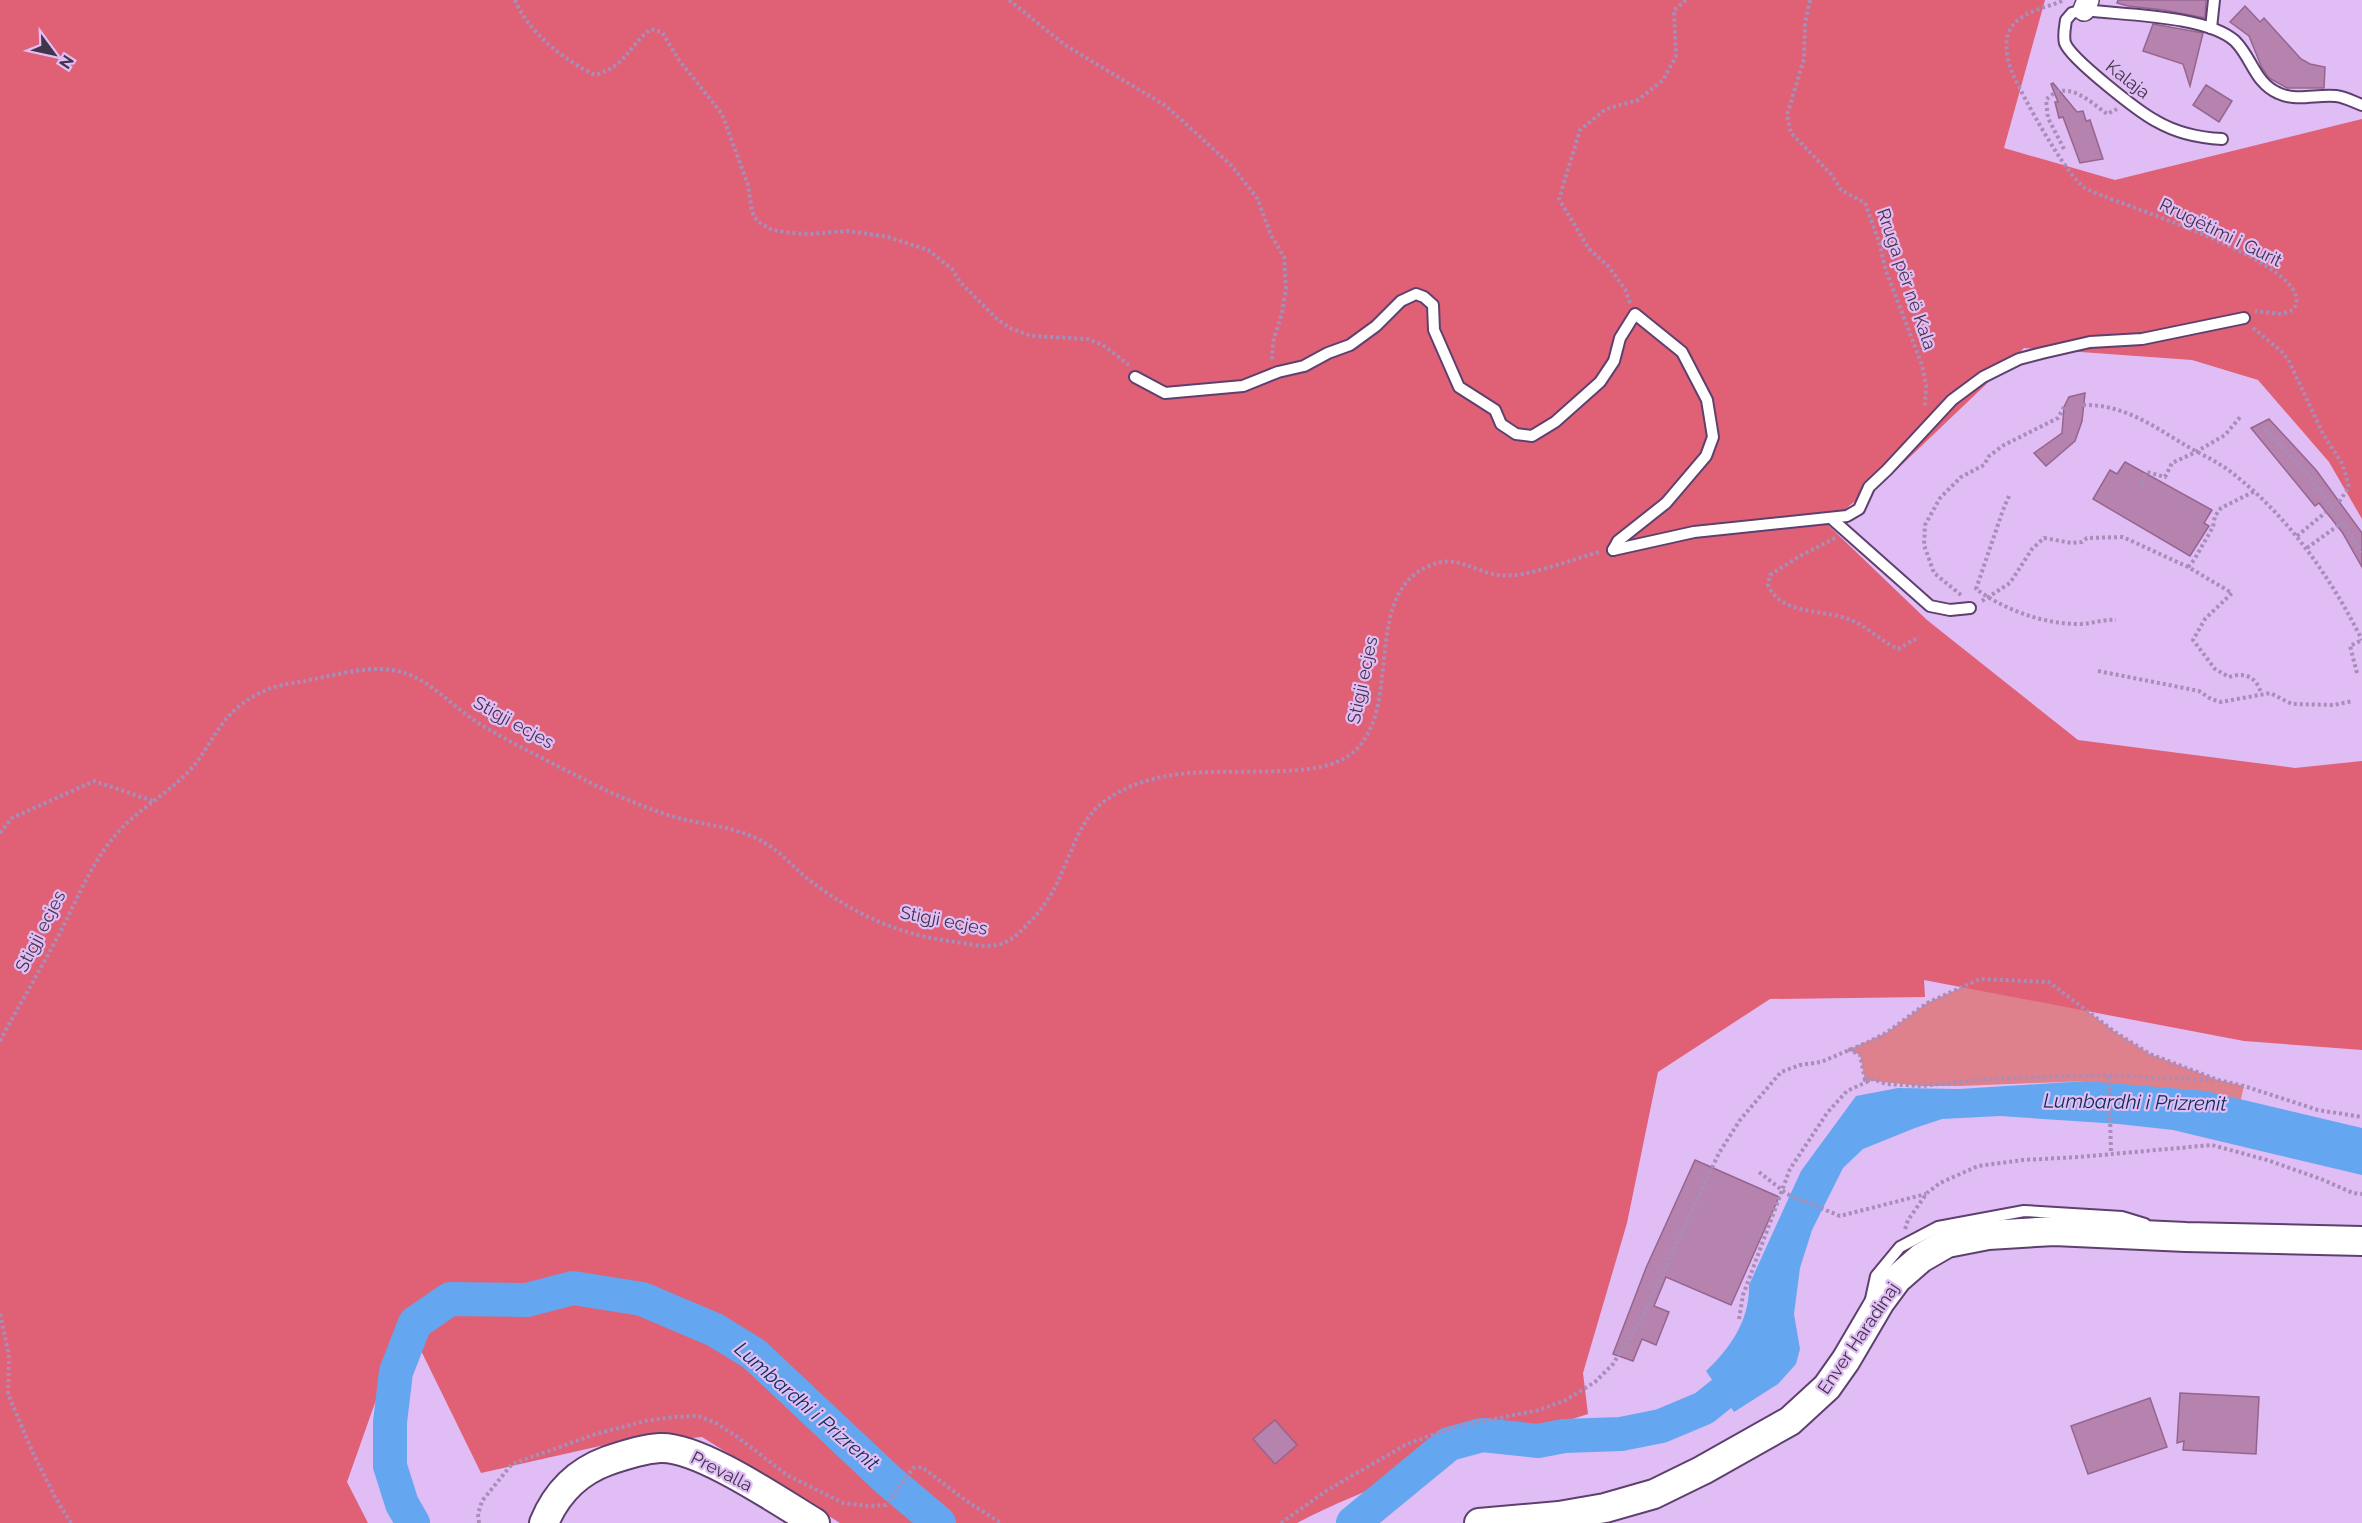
<svg xmlns="http://www.w3.org/2000/svg" width="2362" height="1523" font-family="Raleway,sans-serif">
<style>
.green{fill:#df818d}
.forest{fill:#e06075}
.water{fill:#65a6f0}
.lines{fill:none;stroke-linecap:round;stroke-linejoin:round}
.river{stroke:#65a6f0;stroke-width:34}
.building{fill:#b683ae;stroke:#96658e;stroke-width:1.5}
.service-casing{stroke:#5e406f;stroke-width:14}
.minor-casing{stroke:#5e406f;stroke-width:24}
.secondary-casing{stroke:#5e406f;stroke-width:32}
.path{stroke:#a88db8;stroke-width:4;stroke-dasharray:3 3;stroke-linecap:butt}
.service{stroke:#fff;stroke-width:10}
.minor{stroke:#fff;stroke-width:21}
.secondary{stroke:#fff;stroke-width:28}
.labels{text-anchor:middle;dominant-baseline:central;stroke-width:4.5;stroke-linejoin:round;paint-order:stroke}
.street-label{font-size:18px;fill:#42344a;stroke:#e0bdf5}
.water-label{font-size:20px;font-style:italic;fill:#0c2e52;stroke:#e0bdf5}
</style>
<rect width="100%" height="100%" fill="#e0bdf5"/>
<!-- green -->
<polygon class="green" points="1980,979 2049,982 2115,1032 2150,1054 2218,1080 2244,1086 2240,1103 2086,1081 1960,1086 1921,1086 1865,1080 1860,1055 1848,1050 1886,1033 1927,1003"/>
<!-- forest -->
<path class="forest" d="M0 0H2045L2004 148 2115 180 2362 119V519L2329 462 2258 380 2192 360 2024 348 1889 477 1850 505 1829 526 1927 620 2078 740 2295 768 2362 761V1050L2244 1041 1924 980 1925 997 1770 999 1658 1072 1627 1223 1583 1373 1588 1414C1490 1446 1389 1476 1297 1523H840L702 1437 600 1446 481 1473 405 1318 347 1482 368 1523H0Z"/>
<!-- water -->
<path class="water" d="M2086 1081 2206 1091 2362 1128V1175L2173 1130 2119 1124 2000 1116 1942 1119 1915 1128 1863 1149 1843 1168 1812 1230 1800 1268 1794 1314 1800 1349 1796 1364 1778 1384 1734 1412 1706 1371C1731 1348 1750 1319 1749 1285L1801 1171 1856 1096 1898 1088 1959 1089Z"/>
<g class="lines">
<!-- river -->
<g class="river">
<polyline points="413,1523 402,1504 390,1466 390,1422 396,1372 415,1323 450,1299 527,1300 573,1288 642,1299 715,1330 754,1354 888,1480 939,1523"/>
<polyline points="1353,1523 1449,1444 1482,1435 1538,1441 1564,1436 1621,1434 1661,1426 1704,1408 1745,1375 1755,1361"/>
</g>
</g>
<!-- building -->
<g class="building">
<polygon points="2118,0 2206,0 2205,18 2164,10 2128,6 2117,3"/>
<polygon points="2245,6 2260,22 2264,18 2301,59 2310,64 2325,67 2324,88 2287,88 2269,78 2262,68 2249,36 2230,22"/>
<polygon points="2153,24 2203,33 2190,86 2183,64 2143,51"/>
<polygon points="2053,83 2077,112 2083,111 2086,121 2090,120 2103,159 2080,163 2063,117 2059,118 2055,102 2058,102 2051,84"/>
<polygon points="2206,85 2232,101 2219,122 2193,105"/>
<polygon points="2085,393 2082,421 2075,441 2046,466 2034,453 2062,433 2064,407 2069,397"/>
<polygon points="2269,419 2316,470 2362,533 2362,567 2342,532 2319,503 2315,506 2251,428"/>
<polygon points="2125,462 2212,510 2204,523 2209,526 2190,556 2093,499 2110,470 2117,474"/>
<polygon points="1695,1160 1779,1197 1731,1305 1666,1277 1654,1306 1669,1312 1656,1345 1642,1339 1633,1361 1613,1354 1646,1268"/>
<polygon points="2180,1393 2259,1397 2256,1454 2183,1450 2184,1441 2177,1443"/>
<polygon points="2150,1398 2167,1447 2088,1474 2071,1426"/>
<polygon points="1275,1420 1297,1445 1275,1464 1253,1439"/>
</g>
<g class="lines">
<!-- service casing -->
<g class="service-casing">
<g id="service">
<polyline points="2211,28 2214,0"/>
<path d="M2222 139C2200 138 2175 132 2156 121 2139 112 2071 59 2065 43 2063 36 2065 27 2066 20L2072 13 2084 10C2123 15 2206 15 2235 41 2252 58 2255 83 2278 93 2297 102 2316 94 2336 96 2345 97 2354 102 2362 105"/>
<polyline points="1135,377 1165,393 1243,386 1278,372 1304,366 1328,353 1350,345 1376,326 1401,301 1416,294 1424,297 1433,305 1434,330 1459,387 1495,410 1501,424 1516,434 1532,436 1555,422 1600,382 1614,361 1620,338 1635,314 1682,352 1707,400 1713,437 1706,456 1666,503 1618,541 1613,550"/>
<polyline points="1832,519 1930,606 1950,610 1970,608"/>
<polyline points="1613,550 1694,532 1847,516 1859,509 1869,487 1887,470 1952,400 1983,377 2019,359 2042,353 2090,342 2142,339 2244,318"/>
<polyline points="1871,1299 1876,1276 1900,1247 1938,1227 2024,1211 2122,1217 2145,1224"/>
</g>
</g>
<!-- minor casing -->
<g class="minor-casing">
<polyline id="minor" points="2084,10 2088,0"/>
</g>
<!-- secondary casing -->
<g class="secondary-casing">
<g id="secondary">
<path d="M544 1523C556 1494 577 1472 607 1461 624 1455 642 1449 660 1448 699 1446 780 1502 815 1523"/>
<polyline points="1479,1523 1559,1516 1605,1508 1654,1494 1703,1470 1790,1421 1827,1387 1846,1360 1880,1302 1897,1279 1921,1258 1947,1243 1988,1235 2054,1231 2186,1237 2362,1241"/>
</g>
</g>
<!-- path -->
<g class="path">
<path d="M515 0C527 31 565 61 595 75 628 65 627 47 651 29L662 32 679 60 722 114 748 185 752 212 757 221 772 230 792 233 809 234 849 231 888 237 928 250 952 269 960 282 998 320 1012 329 1032 336 1088 339 1103 345 1129 365"/>
<polyline points="1009,0 1065,45 1166,106 1232,166 1257,198 1271,235 1284,257 1286,289 1282,313 1273,342 1272,361"/>
<polyline points="1810,0 1805,23 1804,59 1787,115 1791,133 1831,174 1841,190 1865,203 1879,242 1886,271 1922,365 1926,385 1925,408"/>
<path d="M2062 1C2045 8 2016 13 2009 32 2004 45 2007 60 2012 72 2021 94 2067 177 2085 188 2110 203 2326 265 2293 310L2282 314 2255 311"/>
<path d="M2064 149 2048 118 2046 100C2066 78 2088 100 2107 114L2117 109"/>
<polyline points="1630,303 1625,289 1608,266 1589,249 1559,199 1580,130 1606,109 1638,100 1663,80 1676,56 1674,10 1686,0"/>
<polyline points="2253,328 2281,351 2289,361 2323,434 2343,465 2349,487 2339,502"/>
<path d="M2083 405C2120 404 2149 423 2180 442 2196 452 2215 460 2231 472 2288 516 2330 576 2362 640"/>
<polyline points="2265,429 2310,477 2362,552"/>
<polyline points="2144,485 2140,483 2147,472 2165,477 2172,463 2196,452 2225,435 2241,416"/>
<path d="M2009 496 2003 510 1976 589C2005 610 2043 624 2079 624 2092 624 2102 619 2116 620"/>
<polyline points="2297,536 2326,512"/>
<path d="M1835 538 1800 556 1770 575 1768 585C1781 616 1825 609 1851 620 1868 627 1882 642 1898 649L1919 637"/>
<polyline points="2307,548 2343,522"/>
<polyline points="2188,567 2194,560 2213,527 2215,516 2221,508 2255,491"/>
<polyline points="1961,595 1934,573 1924,545 1925,525 1940,498 1961,477 1984,465 1989,456 2004,445 2058,418 2064,407"/>
<path d="M1982 601 2010 583 2032 549 2044 538 2072 543 2082 542 2087 538 2123 537 2188 567 2232 593 2205 619 2193 640 2215 669 2229 677C2244 672 2256 676 2261 693"/>
<polyline points="2098,671 2199,691 2211,699 2221,702 2270,693 2292,704 2334,705 2353,701"/>
<polyline points="2357,673 2350,646 2362,640"/>
<polyline points="0,833 12,818 94,781 153,801"/>
<path d="M0 1041C18 1007 38 974 56 940 76 903 90 863 119 831 140 808 169 793 190 770 204 755 213 735 226 719 237 706 253 695 269 689 281 684 296 683 309 680 336 675 365 666 392 670 428 675 450 706 480 724 516 746 554 764 591 783 619 797 648 809 678 818 708 826 742 827 768 845 783 854 794 868 808 879 850 912 896 934 949 941 966 943 985 949 1001 944 1012 940 1018 934 1026 926 1041 911 1053 894 1061 874 1072 851 1081 819 1102 803 1154 763 1223 774 1284 771 1304 770 1328 768 1345 758 1409 720 1357 596 1429 566 1457 553 1473 572 1499 575 1526 579 1573 558 1601 552"/>
<polyline points="1848,1049 1860,1055 1865,1080 1870,1080"/>
<polyline points="2109,1076 2111,1153"/>
<polyline points="1759,1172 1787,1194 1840,1216 1926,1194"/>
<polyline points="1905,1229 1908,1220 1927,1193 1940,1183 1978,1166 2023,1160 2079,1157 2212,1145 2267,1160 2321,1179 2353,1193 2362,1194"/>
<polyline points="0,1314 9,1355 8,1394 33,1453 55,1497 71,1523"/>
<polyline points="1739,1319 1743,1295 1790,1169 1827,1113 1847,1091 1873,1079 1886,1084 1921,1086 1987,1079 2096,1075 2215,1080"/>
<polyline points="479,1523 478,1514 482,1501 512,1464 596,1434 645,1421 673,1417 698,1416 716,1423 736,1436 787,1475 843,1503 868,1506 886,1505 913,1468 922,1467 965,1500 1001,1523"/>
<polyline points="1281,1523 1329,1489 1407,1444 1454,1427 1539,1410 1566,1400 1595,1382 1613,1364 1642,1318 1719,1153 1740,1120 1781,1072 1800,1065 1821,1062 1868,1042 1886,1033 1927,1003 1980,979 2049,982 2115,1032 2150,1054 2218,1080 2244,1086 2318,1110 2362,1117"/>
</g>
<!-- service -->
<use href="#service" class="service"/>
<!-- minor -->
<use href="#minor" class="minor"/>
<!-- secondary -->
<use href="#secondary" class="secondary"/>
</g>
<g class="labels">
<!-- street labels -->
<g class="street-label">
<text transform="translate(2128 79) rotate(38)">Kalaja</text>
<text transform="translate(2221 232) rotate(26)">Rrugëtimi i Gurit</text>
<text transform="translate(1907 279) rotate(71)">Rruga për në Kala</text>
<text transform="translate(1362 680) rotate(-78)">Stigji ecjes</text>
<text transform="translate(514 722) rotate(29)">Stigji ecjes</text>
<text transform="translate(944 920) rotate(11)">Stigji ecjes</text>
<text transform="translate(40 931) rotate(-63)">Stigji ecjes</text>
<text transform="translate(1858 1338) rotate(-56)">Enver Haradinaj</text>
<text transform="translate(722 1471) rotate(27)">Prevalla</text>
</g>
<!-- water labels -->
<g class="water-label">
<text transform="translate(2135 1102) rotate(1)">Lumbardhi i Prizrenit</text>
<text transform="translate(807 1406) rotate(41)">Lumbardhi i Prizrenit</text>
</g>
</g>
<!-- north arrow -->
<g transform="translate(54 54) rotate(123)" stroke="#e0bdf5" stroke-width="4.5" paint-order="stroke">
<path d="M0-4.5L10 22L0 15L-10 22Z" fill="#42344a"/>
<text y="-9" font-size="16" font-weight="bold" text-anchor="middle" fill="#42344a">N</text>
</g>
</svg>
